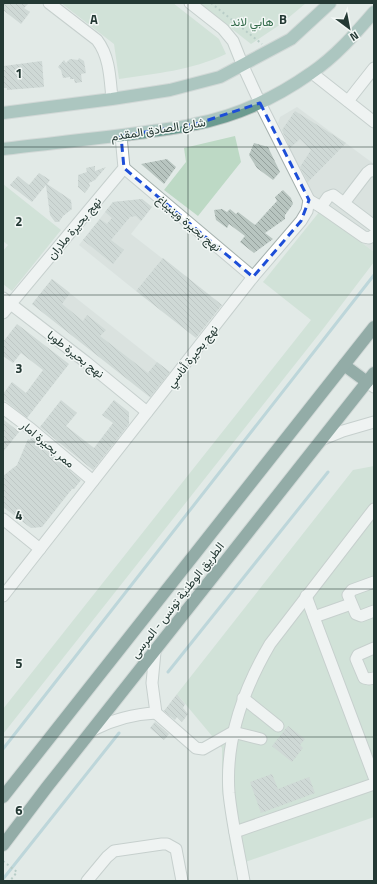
<svg xmlns="http://www.w3.org/2000/svg" width="377" height="884" font-family="'Titillium Web',Vazirmatn,sans-serif">
<style>
.built{fill:#d0dad6}
.green{fill:#bdd9c5}
.lines{fill:none;stroke-linecap:round;stroke-linejoin:round}
.stream{stroke:#90bfc9;stroke-width:3}
.building{fill:url(#building-back-hatch)}
.minor-casing{stroke:#a5b1ae;stroke-width:13}
.major-casing{stroke:#bdc4c2;stroke-width:14}
.highway-casing{stroke:#bdc4c2;stroke-width:14}
.path{stroke:#86aaa0;stroke-width:2;stroke-dasharray:2 3;stroke-linecap:butt}
.minor{stroke:#fff;stroke-width:11}
.major{stroke:#6b9b90;stroke-width:12}
.highway{stroke:#33625a;stroke-width:12}
.marked{fill:none;stroke:#1d4ed8;stroke-width:3;stroke-dasharray:8 5;stroke-linejoin:round}
.grid{fill:none;stroke:#243934;stroke-width:1;stroke-opacity:0.55}
.labels{text-anchor:middle;dominant-baseline:central;stroke-width:3;stroke-linejoin:round;paint-order:stroke}
.park-label{font-size:12px;fill:#336b4a;stroke:#f2f7f5}
.street-label{font-size:12px;fill:#243934;stroke:#f2f7f5}
.grid-label{font-size:13px;text-anchor:middle;font-weight:bold;fill:#243934;stroke:#f2f7f5;stroke-width:3;stroke-linejoin:round;paint-order:stroke}
</style>
<defs>
<pattern id="building-back-hatch" width="6" height="6" patternUnits="userSpaceOnUse"><rect width="6" height="6" fill="#b8c5c0"/><path d="M-1 5l2 2M0 0l6 6M5-1l2 2" fill="none" stroke="#95a19d"/></pattern>
</defs>
<rect width="100%" height="100%" fill="#e2eae7"/>
<!-- built -->
<g class="built">
<polygon points="297,107 374,164 374,252 320,211 278,123 280,117"/>
<polygon points="142,199 152,207 131,234 163,259 136,291 79,245 113,202"/>
<polygon points="52,279 172,374 152,399 32,304"/>
</g>
<!-- green -->
<g class="green">
<path d="M61 3H173L219 39 226 54C190 71 157 73 119 79L114 44Z"/>
<polygon points="199,3 306,3 281,24 251,44"/>
<polygon points="235,136 241,162 198,216 164,190 186,162 184,148"/>
<polygon points="3,184 61,230 12,291 3,284 3,251 8,245 3,241"/>
<polygon points="320,211 374,252 374,262 323,329 3,734 3,709 311,320 263,282"/>
<polygon points="374,466 374,817 234,866 222,790 222,748 177,694 353,470"/>
</g>
<g class="lines">
<!-- stream -->
<g class="stream">
<polyline points="168,672 328,472"/>
<polyline points="3,749 374,275"/>
<polyline points="3,879 119,733"/>
</g>
</g>
<!-- building -->
<g class="building">
<polygon points="3,3 29,3 24,8 30,12 21,24 3,10"/>
<polygon points="79,58 84,61 86,73 81,74 82,82 75,83 74,79 70,79 70,77 63,78 61,70 58,67 64,60 66,63 70,59 78,60"/>
<polygon points="42,61 44,87 7,90 7,88 3,88 3,70 5,70 4,66"/>
<polygon points="295,111 346,143 308,182 300,167 311,150 300,139 290,148 282,130"/>
<polygon points="254,143 268,147 280,172 273,180 257,168 249,155"/>
<polygon points="167,159 176,167 164,184 141,164"/>
<polygon points="95,166 95,171 106,167 95,180 89,183 90,186 85,193 78,187 78,175 87,172 86,168"/>
<polygon points="39,173 50,180 47,184 71,200 72,209 63,216 59,222 55,222 50,215 46,185 32,202 10,185 18,176 29,185"/>
<polygon points="283,190 291,198 293,204 285,215 285,219 265,233 273,239 254,253 240,242 245,236 229,224 227,228 216,220 214,210 222,209 227,212 230,209 236,214 238,212 255,225 277,201 275,197"/>
<polygon points="142,199 152,207 141,221 136,216 130,217 111,240 124,250 113,264 83,240 100,219 107,224 112,218 105,212 113,202"/>
<polygon points="163,258 222,305 196,338 136,291"/>
<polygon points="52,279 70,293 62,304 83,321 87,315 106,330 100,336 148,373 157,362 170,372 150,397 32,304"/>
<polygon points="17,324 69,364 27,418 3,399 3,394 12,382 26,393 43,370 21,353 13,363 3,356 3,342"/>
<polygon points="61,400 77,413 66,426 94,448 113,423 102,415 114,400 129,412 129,424 93,470 40,427"/>
<polygon points="3,419 19,432 3,452"/>
<polygon points="31,438 81,480 74,489 72,489 42,527 31,528 3,507 3,476 17,465 28,439 30,440"/>
<polygon points="177,694 185,704 183,708 188,714 182,722 177,717 175,720 164,711"/>
<polygon points="155,722 169,734 164,740 150,728"/>
<polygon points="288,726 305,739 300,745 303,748 292,762 272,746"/>
<polygon points="272,774 278,789 309,777 315,793 261,813 250,782"/>
</g>
<g class="lines">
<!-- minor casing -->
<g class="minor-casing">
<g id="minor">
<path d="M49 3 97 40C110 57 110 79 112 99"/>
<polyline points="312,73 374,122"/>
<polyline points="348,101 374,68"/>
<polyline points="124,168 253,277"/>
<polyline points="309,200 321,207 364,237 369,238 374,235"/>
<polyline points="344,203 367,173 371,170 374,171"/>
<polyline points="321,207 328,197 333,195 374,226"/>
<polyline points="3,298 86,362 147,412"/>
<polyline points="3,313 124,168 121,136"/>
<polyline points="367,382 374,387"/>
<polyline points="3,408 31,429 93,481"/>
<polyline points="321,440 343,431 374,422"/>
<polyline points="3,519 40,549"/>
<polyline points="374,582 352,590 348,595 356,614 361,616 374,611"/>
<polyline points="3,596 253,277 301,221 307,211 309,200 260,103 243,66 233,41 223,29 190,3"/>
<polyline points="306,596 374,777"/>
<polyline points="314,617 351,604"/>
<polyline points="374,648 358,655 356,659 364,678 369,679 374,678"/>
<polyline points="155,652 152,683 156,713 196,748 203,749 233,732 261,739"/>
<polyline points="243,698 278,726"/>
<path d="M93 730C114 719 133 714 156 713"/>
<polyline points="235,832 374,784"/>
<polyline points="87,881 107,857 114,851 162,844 167,844 176,849 182,881"/>
<path d="M244 881C239 852 232 823 229 793 225 740 243 690 270 644L374 509"/>
</g>
</g>
<!-- major casing -->
<g class="major-casing">
<g id="major">
<polyline points="3,113 112,99 170,90 220,77 291,39 330,3"/>
<path d="M3 149C53 143 103 138 153 131 167 129 182 127 195 124 237 116 277 97 311 73 335 57 355 34 374 12"/>
</g>
</g>
<!-- highway casing -->
<g class="highway-casing">
<g id="highway">
<polyline points="344,365 367,382"/>
<polyline points="3,797 374,327"/>
<polyline points="3,845 47,787 374,373"/>
</g>
</g>
<!-- path -->
<g class="path">
<polyline points="211,3 262,44"/>
<polyline points="3,861 17,872 10,881"/>
</g>
<!-- minor -->
<use href="#minor" class="minor"/>
<!-- major -->
<use href="#major" class="major"/>
<!-- highway -->
<use href="#highway" class="highway"/>
</g>
<!-- marked area -->
<path d="M0 0H377V884H0ZM260 103 309 200 301 221 253 277 124 168 121 136 196 124Z" fill="#e2eae7" fill-opacity=".55" fill-rule="evenodd"/>
<path class="marked" d="M260 103 309 200 301 221 253 277 124 168 121 136 196 124Z"/>
<!-- grid -->
<path class="grid" d="M188 3V881M3 147H374M3 295H374M3 442H374M3 589H374M3 737H374"/>
<g class="labels">
<!-- park labels -->
<g class="park-label">
<text x="252" y="21">هابي لاند</text>
</g>
<!-- street labels -->
<g class="street-label">
<text transform="translate(158 129) rotate(-9)">شارع الصادق المقدم</text>
<text transform="translate(189 223) rotate(40)">نهج بحيرة وينيباغ</text>
<text transform="translate(74 228) rotate(-50)">نهج بحيرة ملاران</text>
<text transform="translate(76 354) rotate(38)">نهج بحيرة طوبا</text>
<text transform="translate(192 356) rotate(-52)">نهج بحيرة أناسي</text>
<text transform="translate(48 444) rotate(40)">ممر بحيرة امار</text>
<text transform="translate(177 600) rotate(-52)">الطريق الوطنية تونس - المرسى</text>
</g>
</g>
<g class="grid-label">
<text x="94" y="24">A</text>
<text x="283" y="24">B</text>
<text x="19" y="78">1</text>
<text x="19" y="226">2</text>
<text x="19" y="373">3</text>
<text x="19" y="520">4</text>
<text x="19" y="668">5</text>
<text x="19" y="815">6</text>
</g>
<!-- border -->
<rect width="377" height="884" fill="none" stroke="#243934" stroke-width="8"/>
<!-- north arrow -->
<g transform="translate(349 28) rotate(148)" stroke="#f2f7f5" stroke-width="3" paint-order="stroke">
<path d="M0-3L7 15L0 10L-7 15Z" fill="#243934"/>
<text y="-6" font-size="11" font-weight="bold" text-anchor="middle" fill="#243934">N</text>
</g>
</svg>
